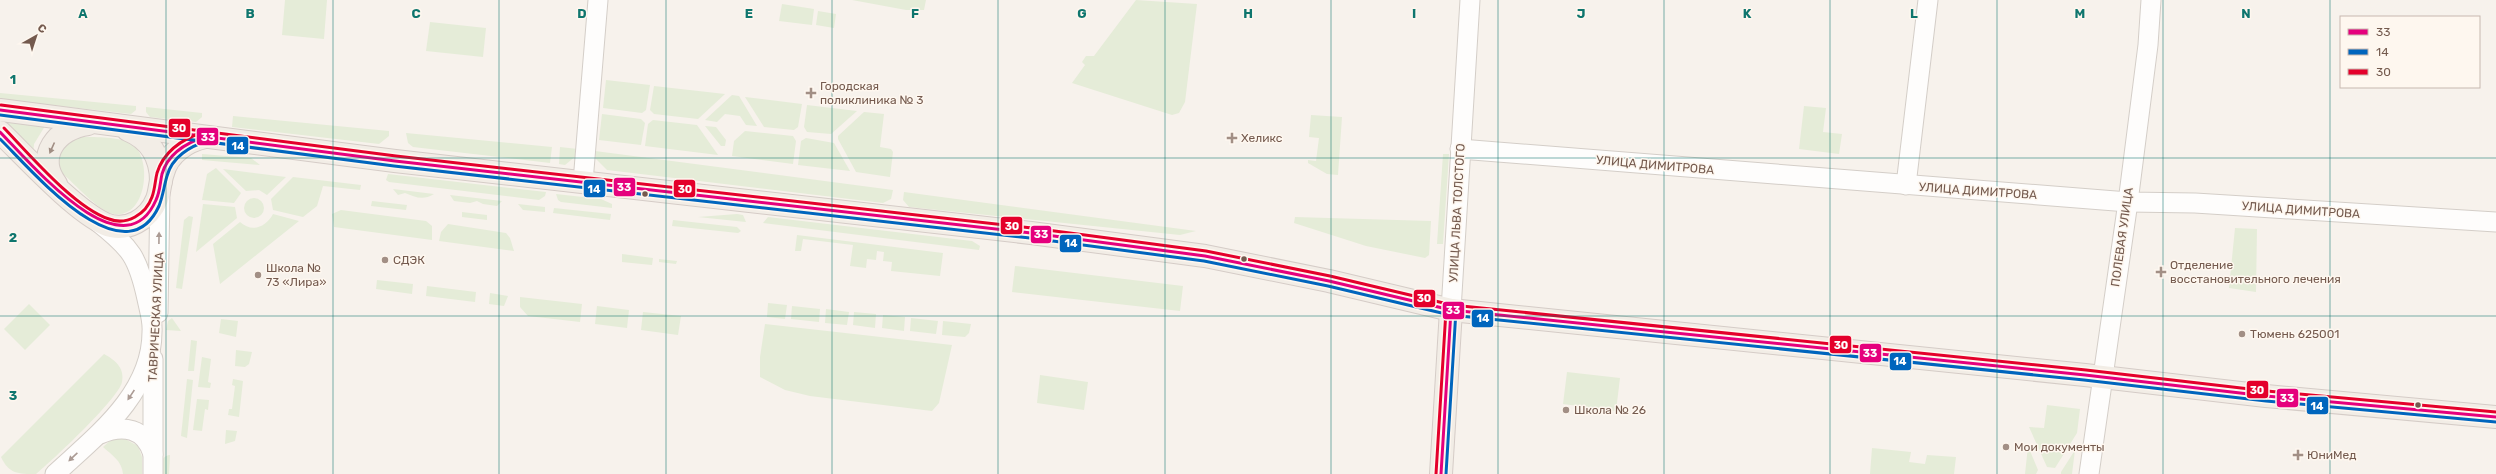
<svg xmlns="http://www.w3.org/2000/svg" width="2496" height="474" font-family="Rubik,sans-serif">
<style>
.green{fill:#e5ecd8}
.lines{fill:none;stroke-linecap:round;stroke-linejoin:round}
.minor-casing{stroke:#d4cec8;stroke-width:21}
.major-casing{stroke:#d5ccc7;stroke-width:24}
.minor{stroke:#fefdfc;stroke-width:19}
.major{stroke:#f2ede6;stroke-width:22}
.bus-1-casing{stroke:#fef7ef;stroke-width:6}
.bus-2-casing{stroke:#fef7ef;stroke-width:6}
.bus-3-casing{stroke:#fef7ef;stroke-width:6}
.bus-1{stroke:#e5007d;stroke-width:3}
.bus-2{stroke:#0065bd;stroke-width:3}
.bus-3{stroke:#e4002b;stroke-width:3}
.oneway{fill:#a08d83}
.oneway2{fill:#ab9b94}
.grid{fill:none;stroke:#0f766e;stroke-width:1;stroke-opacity:0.55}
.poi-dot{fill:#a28f85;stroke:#fef7ef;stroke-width:1.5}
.bus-dot{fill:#745a4e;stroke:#fef7ef;stroke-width:1.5}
.labels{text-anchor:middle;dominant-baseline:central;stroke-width:3;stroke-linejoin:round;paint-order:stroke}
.poi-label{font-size:12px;fill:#745a4e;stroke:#fef7ef;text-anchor:start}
.street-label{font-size:12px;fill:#745a4e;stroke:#fef7ef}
.grid-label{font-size:13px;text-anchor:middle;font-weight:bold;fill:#0f766e;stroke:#fef7ef;stroke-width:3;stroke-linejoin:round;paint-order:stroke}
.line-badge{stroke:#fef7ef;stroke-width:1.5}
.badge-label{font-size:11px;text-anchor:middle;font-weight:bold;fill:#fff}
</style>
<rect width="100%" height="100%" fill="#f7f2ec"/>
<!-- green -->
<g class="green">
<polygon points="285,0 327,0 324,39 282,35"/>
<polygon points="852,0 926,0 924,10 906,10"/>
<polygon points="1136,0 1197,4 1185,102 1179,113 1172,115 1072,83 1085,65 1082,62 1086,56 1094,56"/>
<polygon points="782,4 814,9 812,25 779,21"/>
<polygon points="818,11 836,14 834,28 816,25"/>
<polygon points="430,22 486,28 483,57 426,51"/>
<polygon points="606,80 650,85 646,110 642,113 603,108"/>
<polygon points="654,86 725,94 698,119 654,114 650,110"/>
<polygon points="0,93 136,106 136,110 131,114 16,101 0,98"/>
<polygon points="732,95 739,96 757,126 746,125 740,116 725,114 717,122 705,120"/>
<polygon points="745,97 802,104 798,127 794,130 764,127"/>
<polygon points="807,105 857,111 831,134 807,132 804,127"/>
<polygon points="1804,106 1826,108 1823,132 1842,134 1839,154 1799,149"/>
<polygon points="146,107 202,113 202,117 196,122 150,117 146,112"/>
<polygon points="864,112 884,114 880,147 891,149 893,152 890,177 856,172 838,139 838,136"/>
<polygon points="0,113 45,126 34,144 33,154 0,125"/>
<polygon points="602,114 641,119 645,123 641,145 599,140"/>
<polygon points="1311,115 1342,117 1338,175 1327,174 1308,163 1308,160 1316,161 1319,138 1309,137"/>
<polygon points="233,116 389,131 389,136 379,144 232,127"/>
<polygon points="653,120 697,125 718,155 645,146 648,124"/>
<polygon points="705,126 716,127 726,140 725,146 721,146"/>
<polygon points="745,131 793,136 796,141 793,164 732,156 734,141"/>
<polygon points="406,133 552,147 550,163 413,147 408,143"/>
<path d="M75 137C89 137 120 136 132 144 153 158 147 219 114 214 98 211 75 184 62 173L58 165 60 147Z"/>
<polygon points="806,138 834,143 850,171 798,165 801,141"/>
<polygon points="560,147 578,149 576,156 565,165 559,164"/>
<polygon points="595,151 893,190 891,199 883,203 607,170 596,159"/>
<polygon points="202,154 251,158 260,165 202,160"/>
<polygon points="1443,154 1449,154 1443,244 1437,244"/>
<polygon points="216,168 241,193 234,203 202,200 207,174"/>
<polygon points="223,169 286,177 267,195 259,190 246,191"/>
<polygon points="388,174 546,192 545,196 539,200 389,182 386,180"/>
<polygon points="293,177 361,185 360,190 323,186 317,206 303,217 273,210 271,199"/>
<path d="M393 189 434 194C423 201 415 197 405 193L398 195Z"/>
<polygon points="904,192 1196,231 1180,235 909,207 903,200"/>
<polygon points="556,194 601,199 612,204 612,208 561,202 558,200"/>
<polygon points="450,195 502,201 497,206 483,204 477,201 470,203 454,201"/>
<circle cx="254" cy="208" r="10"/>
<polygon points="372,201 407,205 406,210 371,206"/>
<polygon points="203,204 235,207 237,218 196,252"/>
<polygon points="518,204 545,207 545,212 523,210"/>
<polygon points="554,208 611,214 610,220 553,213"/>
<polygon points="341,210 426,221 432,226 432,240 334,227 332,214"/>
<polygon points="462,212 487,215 487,220 462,217"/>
<path d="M273 214 299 221 220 284 213 244 240 222C252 233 266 227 273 214Z"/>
<polygon points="737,214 743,215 746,222 698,217"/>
<polygon points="189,216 193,217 182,289 176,288 184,220"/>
<polygon points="768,217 972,241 980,246 979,250 763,223"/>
<polygon points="1295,217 1431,221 1429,255 1425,258 1366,246 1294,223"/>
<polygon points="673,220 737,227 741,231 738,233 672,226"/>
<polygon points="448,224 506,233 510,238 514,251 439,241 441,232"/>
<polygon points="2235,228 2257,229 2256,292 2229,288"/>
<polygon points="797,235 943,253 940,276 891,271 892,262 883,261 884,252 877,251 876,260 867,259 866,268 850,266 853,245 803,239 801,251 795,251"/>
<polygon points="622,254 653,258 652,265 622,262"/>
<polygon points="659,259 677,261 676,264 659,262"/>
<polygon points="1015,266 1183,286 1180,311 1012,292"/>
<polygon points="377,280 413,284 412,294 376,289"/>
<polygon points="427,286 476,292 475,302 426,296"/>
<polygon points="490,293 508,296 504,306 489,304"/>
<polygon points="520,297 582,304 580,322 528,316 520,307"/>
<polygon points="768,303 787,305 785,319 767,317"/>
<polygon points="29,304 50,325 25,350 4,329"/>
<polygon points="597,306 629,310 627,328 595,324"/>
<polygon points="792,306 820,309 819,322 791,319"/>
<polygon points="826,309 849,312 847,325 825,323"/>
<polygon points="643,312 681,316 678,335 641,330"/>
<polygon points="854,312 876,314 875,328 853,325"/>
<polygon points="883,315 905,317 904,331 882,328"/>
<polygon points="172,318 181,331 166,330 168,321"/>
<polygon points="911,318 938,321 936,334 910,331"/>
<polygon points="221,319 238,321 236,337 219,333"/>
<polygon points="943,321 971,324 969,333 965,337 942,335"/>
<polygon points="765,324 952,345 939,403 932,411 810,396 785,390 760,377 760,357"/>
<polygon points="191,340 197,341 194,371 188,371"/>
<polygon points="236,350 252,352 249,364 245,367 235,366"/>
<path d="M104 354C115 360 125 368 122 382 119 398 52 461 36 474 18 474 9 474 1 457Z"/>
<polygon points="202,357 211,359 208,382 211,383 210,388 198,387"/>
<polygon points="1567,372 1620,378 1616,411 1563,404"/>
<polygon points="1040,375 1088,382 1084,410 1037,403"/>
<polygon points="187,379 193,380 187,438 181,436"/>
<polygon points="233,379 243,381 239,417 228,415 229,409 232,409 235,386 232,385"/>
<polygon points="197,399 209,400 208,410 205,409 202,431 193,430"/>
<polygon points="2047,405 2080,409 2077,433 2055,468 2047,467 2029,427 2044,428"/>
<polygon points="226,430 237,431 235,441 225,444"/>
<path d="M112 439H125L138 446 142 457V474H123C122 461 112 455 103 447Z"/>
<polygon points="2028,446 2038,470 2036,474 2025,474"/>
<polygon points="1872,448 1911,452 1909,462 1925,464 1927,455 1956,457 1954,474 1870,474"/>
<polygon points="2075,450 2072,474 2061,474 2061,472"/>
<path d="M170 455 169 474H160C161 466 160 456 170 455Z"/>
</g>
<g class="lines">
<!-- minor casing -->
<g class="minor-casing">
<g id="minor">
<polyline points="1460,149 2128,202 2195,203 2496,222"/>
<polyline points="583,182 598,0"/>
<polyline points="1906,185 1928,0"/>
<polyline points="1451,310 1470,0"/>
<polyline points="158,313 160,190"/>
<polyline points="153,359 153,474"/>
<path d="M100 434C123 424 145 428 153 454"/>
<path d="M55 474C96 436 152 394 152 332 153 321 149 309 147 299 138 257 131 248 98 222"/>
<polyline points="2089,474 2128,202 2148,45 2151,0"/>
</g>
</g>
<!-- major casing -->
<g class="major-casing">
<g id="major">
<polyline points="0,110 395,161 1031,233 1205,256 1329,281 1451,310 2085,375 2266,396 2496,417"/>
<path d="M128 130C150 139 161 157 161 181"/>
<path d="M0 132C26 157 74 210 105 224 127 233 149 219 157 199 160 191 160 181 163 173 168 153 187 141 205 137"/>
<path d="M56 184C35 156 57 128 88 124"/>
<polyline points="1441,474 1451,310"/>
</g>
</g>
<!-- minor -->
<use href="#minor" class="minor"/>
<!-- major -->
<use href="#major" class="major"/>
<!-- bus-1 casing -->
<g class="bus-1-casing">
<g id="bus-1">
<polyline points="0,110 395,161 1031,233 1205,256 1329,281 1451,310 2085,375 2266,396 2496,417"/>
<path d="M0 132C28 160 123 276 156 200 160 192 160 183 162 174 168 153 188 142 207 136"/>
<polyline points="1441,474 1451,310"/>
</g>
</g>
<!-- bus-2 casing -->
<g class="bus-2-casing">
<g id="bus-2">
<polyline points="0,115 394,166 1030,238 1204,261 1328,286 1450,315 2084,380 2266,401 2496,422"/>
<path d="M0 139C29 167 124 282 159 206 163 196 164 186 167 176 172 157 190 146 208 141"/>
<polyline points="1446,474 1456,310"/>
</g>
</g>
<!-- bus-3 casing -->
<g class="bus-3-casing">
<g id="bus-3">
<polyline points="1,105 396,156 1032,228 1206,251 1330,276 1452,305 2086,370 2267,391 2496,412"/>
<path d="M4 128C29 154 75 208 109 219 127 226 146 214 152 197 155 189 155 181 157 173 164 150 184 138 206 131"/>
<polyline points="1436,474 1446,310"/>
</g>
</g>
<!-- bus-1 -->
<use href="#bus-1" class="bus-1"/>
<!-- bus-2 -->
<use href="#bus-2" class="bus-2"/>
<!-- bus-3 -->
<use href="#bus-3" class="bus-3"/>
</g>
<!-- one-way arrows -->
<defs><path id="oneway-solid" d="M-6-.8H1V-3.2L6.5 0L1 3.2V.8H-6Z"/></defs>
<use class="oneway" href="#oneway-solid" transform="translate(52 148) rotate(114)"/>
<g class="oneway2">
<use href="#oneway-solid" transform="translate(159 238) rotate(-89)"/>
<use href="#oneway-solid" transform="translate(131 395) rotate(124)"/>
<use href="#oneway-solid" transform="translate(73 457) rotate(137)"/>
</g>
<!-- grid -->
<path class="grid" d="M166 0V474M333 0V474M499 0V474M666 0V474M832 0V474M998 0V474M1165 0V474M1331 0V474M1498 0V474M1664 0V474M1830 0V474M1997 0V474M2163 0V474M2330 0V474M0 158H2496M0 316H2496"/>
<!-- markers -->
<g class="poi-dot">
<path d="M809 87h4v4h4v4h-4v4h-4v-4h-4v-4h4z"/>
<path d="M1230 132h4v4h4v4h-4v4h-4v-4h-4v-4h4z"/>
<circle cx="385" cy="260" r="4"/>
<path d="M2159 266h4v4h4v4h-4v4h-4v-4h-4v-4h4z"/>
<circle cx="258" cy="275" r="4"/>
<circle cx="2242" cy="334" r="4"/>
<circle cx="1566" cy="410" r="4"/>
<circle cx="2006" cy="447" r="4"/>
<path d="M2296 449h4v4h4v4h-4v4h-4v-4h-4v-4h4z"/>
</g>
<g class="bus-dot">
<circle cx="645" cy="194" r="3.5"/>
<circle cx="1244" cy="259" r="3.5"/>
<circle cx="2418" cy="405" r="3.5"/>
</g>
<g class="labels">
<!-- poi labels -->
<g class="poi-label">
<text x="820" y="86">Городская<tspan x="820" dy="14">поликлиника № 3</tspan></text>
<text x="1241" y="138">Хеликс</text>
<text x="393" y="260">СДЭК</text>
<text x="2170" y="265">Отделение<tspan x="2170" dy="14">восстановительного лечения</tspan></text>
<text x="266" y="268">Школа №<tspan x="266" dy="14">73 «Лира»</tspan></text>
<text x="2250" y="334">Тюмень 625001</text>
<text x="1574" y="410">Школа № 26</text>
<text x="2014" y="447">Мои документы</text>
<text x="2307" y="455">ЮниМед</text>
</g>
<!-- street labels -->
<g class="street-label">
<text transform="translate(1655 165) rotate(5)">УЛИЦА ДИМИТРОВА</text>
<text transform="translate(1978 191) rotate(4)">УЛИЦА ДИМИТРОВА</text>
<text transform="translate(2301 210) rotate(4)">УЛИЦА ДИМИТРОВА</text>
<text transform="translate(1457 213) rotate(-87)">УЛИЦА ЛЬВА ТОЛСТОГО</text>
<text transform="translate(2122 237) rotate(-82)">ПОЛЕВАЯ УЛИЦА</text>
<text transform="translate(156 317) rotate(-87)">ТАВРИЧЕСКАЯ УЛИЦА</text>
</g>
</g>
<g class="grid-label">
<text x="83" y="18">A</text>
<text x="250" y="18">B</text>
<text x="416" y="18">C</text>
<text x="582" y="18">D</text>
<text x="749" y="18">E</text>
<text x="915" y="18">F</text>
<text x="1082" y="18">G</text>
<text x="1248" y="18">H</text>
<text x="1414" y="18">I</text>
<text x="1581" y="18">J</text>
<text x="1747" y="18">K</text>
<text x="1914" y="18">L</text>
<text x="2080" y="18">M</text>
<text x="2246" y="18">N</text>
<text x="13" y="84">1</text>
<text x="13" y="242">2</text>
<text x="13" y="400">3</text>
</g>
<g class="line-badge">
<rect x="168" y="118" width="23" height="20" rx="4" fill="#e4002b"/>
<rect x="196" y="127" width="23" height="19" rx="4" fill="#e5007d"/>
<rect x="226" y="136" width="23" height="19" rx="4" fill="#0065bd"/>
<rect x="613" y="177" width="23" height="20" rx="4" fill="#e5007d"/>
<rect x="673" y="179" width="23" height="19" rx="4" fill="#e4002b"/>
<rect x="583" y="179" width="23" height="19" rx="4" fill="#0065bd"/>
<rect x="1000" y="216" width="23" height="19" rx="4" fill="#e4002b"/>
<rect x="1030" y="225" width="22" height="19" rx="4" fill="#e5007d"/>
<rect x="1059" y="234" width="23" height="19" rx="4" fill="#0065bd"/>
<rect x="1413" y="289" width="23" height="19" rx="4" fill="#e4002b"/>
<rect x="1442" y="301" width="23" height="19" rx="4" fill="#e5007d"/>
<rect x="1471" y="309" width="23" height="19" rx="4" fill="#0065bd"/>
<rect x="1829" y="335" width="23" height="19" rx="4" fill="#e4002b"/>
<rect x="1859" y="343" width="23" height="20" rx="4" fill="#e5007d"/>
<rect x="1889" y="352" width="23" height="19" rx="4" fill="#0065bd"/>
<rect x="2246" y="380" width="23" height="19" rx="4" fill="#e4002b"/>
<rect x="2276" y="388" width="23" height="20" rx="4" fill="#e5007d"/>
<rect x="2306" y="396" width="23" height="19" rx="4" fill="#0065bd"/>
</g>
<g class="badge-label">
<text x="179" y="132">30</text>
<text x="208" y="141">33</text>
<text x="238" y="150">14</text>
<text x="624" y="191">33</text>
<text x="685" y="193">30</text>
<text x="594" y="193">14</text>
<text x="1012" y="230">30</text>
<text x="1041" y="238">33</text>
<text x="1071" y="247">14</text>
<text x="1424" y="302">30</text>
<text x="1453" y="314">33</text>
<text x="1483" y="322">14</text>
<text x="1841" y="349">30</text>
<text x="1870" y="357">33</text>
<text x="1900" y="365">14</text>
<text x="2257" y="394">30</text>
<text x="2287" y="402">33</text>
<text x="2317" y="410">14</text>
</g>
<!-- legend -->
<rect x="2340" y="16" width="140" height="72" fill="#fef7ef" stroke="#c7b8af"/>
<rect x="2348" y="29" width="20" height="6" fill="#e5007d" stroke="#c7b8af"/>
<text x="2376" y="36" font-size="12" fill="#745a4e">33</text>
<rect x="2348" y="49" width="20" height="6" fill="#0065bd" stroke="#c7b8af"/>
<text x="2376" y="56" font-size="12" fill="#745a4e">14</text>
<rect x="2348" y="69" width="20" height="6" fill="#e4002b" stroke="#c7b8af"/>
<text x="2376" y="76" font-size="12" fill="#745a4e">30</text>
<!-- north arrow -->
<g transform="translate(36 36) rotate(39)" stroke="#fef7ef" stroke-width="3" paint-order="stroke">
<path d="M0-3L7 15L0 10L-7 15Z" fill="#745a4e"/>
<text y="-6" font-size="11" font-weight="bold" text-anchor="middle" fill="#745a4e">С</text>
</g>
</svg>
